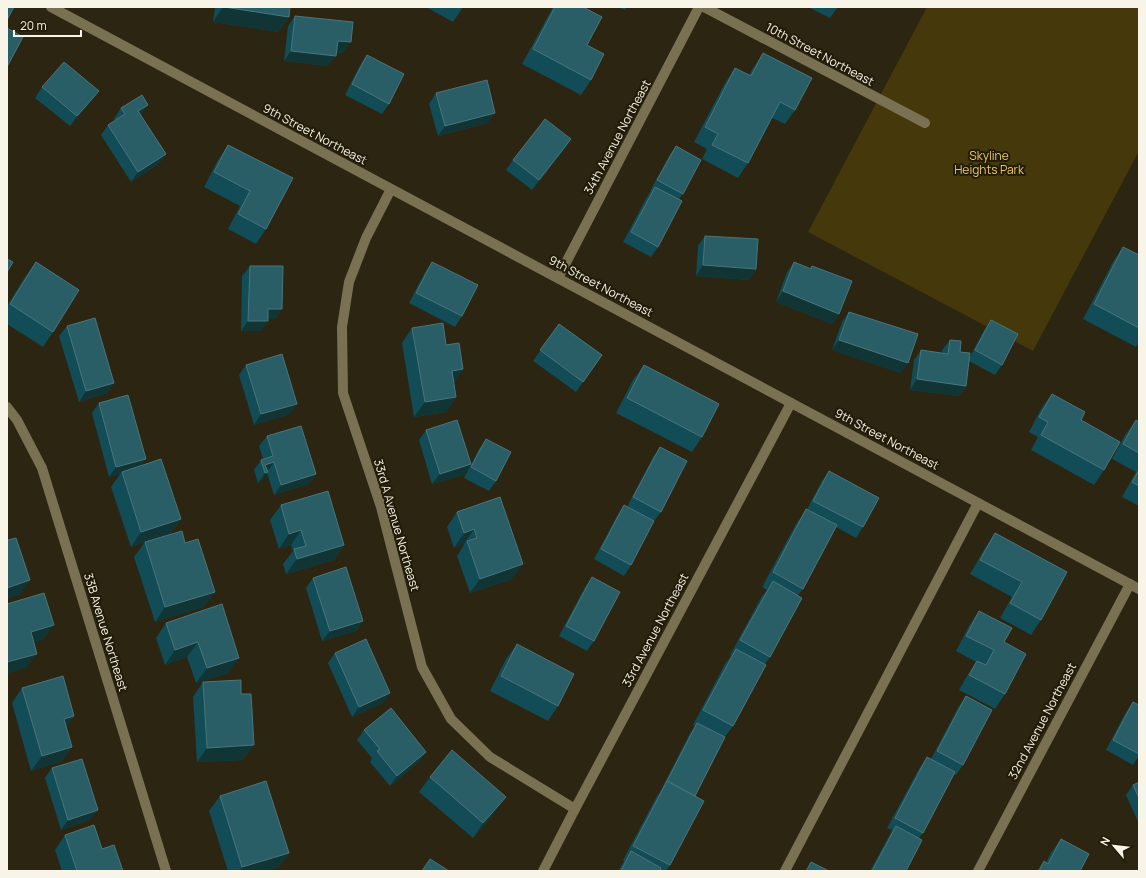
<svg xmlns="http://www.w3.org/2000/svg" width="1146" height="878" font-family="Manrope,sans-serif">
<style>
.green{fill:#45380a}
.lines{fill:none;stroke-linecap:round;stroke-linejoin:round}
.minor{stroke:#7a7052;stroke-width:10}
.wall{fill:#114c57}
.shaded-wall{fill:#113534}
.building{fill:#2a5e67;stroke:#4a757b}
.labels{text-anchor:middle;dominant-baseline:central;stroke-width:4;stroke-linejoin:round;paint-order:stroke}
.street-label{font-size:12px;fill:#f8f4e8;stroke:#211b08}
.park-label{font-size:12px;fill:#eac95d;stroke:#211b08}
</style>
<rect width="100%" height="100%" fill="#2b2511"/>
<!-- green -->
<polygon class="green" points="927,7 1139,7 1139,151 1033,351 808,232"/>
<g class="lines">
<!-- minor -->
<g class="minor">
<polyline points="51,7 1139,589"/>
<polyline points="704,7 925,123"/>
<polyline points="391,189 366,238 349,282 342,327 343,393 381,507 422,667 451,719 490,757 575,809"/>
<polyline points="558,278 699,7"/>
<polyline points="7,407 17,420 42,468 166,871"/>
<polyline points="543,871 575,809 791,403"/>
<polyline points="785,871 978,503"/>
<polyline points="978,871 1130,584"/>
</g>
</g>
<!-- wall -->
<g class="wall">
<polygon points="215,7 290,7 289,17 278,32 213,22"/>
<polygon points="426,7 463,7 453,22"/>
<polygon points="553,7 583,7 591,80 581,95 522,64"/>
<polygon points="618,7 627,7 625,10"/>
<polygon points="808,7 838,7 830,18"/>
<polygon points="295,16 343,53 336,52 328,66 284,61 288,26"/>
<polygon points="763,53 795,110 785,124 772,118 748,163 738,178 702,159 707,149 694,142 725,83 735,68 749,75 753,68"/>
<polygon points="367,55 389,104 382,114 345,95 360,65"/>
<polygon points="42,87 91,101 70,126 35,98"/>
<polygon points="436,93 488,123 438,136 429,104"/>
<polygon points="121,108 140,115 166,154 158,164 131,182 101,135 108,125 115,121 114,119"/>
<polygon points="571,139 564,150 532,190 506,170 513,160"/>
<polygon points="228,145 293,178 266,229 256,244 228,229 240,206 204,187 218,160"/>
<polygon points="676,146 683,194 679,199 658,247 651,257 623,242 647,197 651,191 650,191 669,156"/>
<polygon points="705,236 756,269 749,280 696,276 698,246"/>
<polygon points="1123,247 1139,255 1139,343 1136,347 1083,319 1113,262"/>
<polygon points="36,262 53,332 43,347 7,324 7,306 25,277"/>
<polygon points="432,262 462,316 455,327 409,303 425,272"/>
<polygon points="794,262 810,268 812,266 839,314 832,324 776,302 787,272"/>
<polygon points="250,266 282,309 275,319 268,319 268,321 261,331 241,331 242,276"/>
<polygon points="849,312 901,373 832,350 842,322"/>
<polygon points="991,320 1002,365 995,375 969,361 966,386 959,396 910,390 914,360 921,350 942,353 942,350 950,340 960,352 970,357 984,330"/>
<polygon points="559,324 602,355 576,392 533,361"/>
<polygon points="67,326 114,383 107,393 79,402 59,336"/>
<polygon points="412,328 446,345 463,369 454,383 456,397 446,412 414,417 402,343"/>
<polygon points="246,365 290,414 254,425 239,375"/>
<polygon points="644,365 702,437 692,452 616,413 633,380"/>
<polygon points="1052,394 1104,470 1094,485 1031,450 1038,437 1029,432 1041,409"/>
<polygon points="99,403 141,465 181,519 170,534 131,547 111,487 120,474 109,477 92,413"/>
<polygon points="1136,420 1139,422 1139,506 1122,497 1136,472 1112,459 1125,435"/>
<polygon points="426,430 471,464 464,475 432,484 419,440"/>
<polygon points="267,436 316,474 309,484 274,495 267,473 260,483 258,483 254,470 261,460 263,459 259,446"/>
<polygon points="486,439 496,481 489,491 464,478 479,449"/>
<polygon points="660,447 661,512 654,521 631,565 624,576 594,559 617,516 624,505 627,507 653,457"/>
<polygon points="829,471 863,527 856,538 836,527 803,589 798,595 770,657 765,664 733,726 724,738 695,796 670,865 666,871 618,871 624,861 623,860 657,796 660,792 690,733 695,726 693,725 725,664 731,656 730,655 762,596 767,590 762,587 796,524 807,509 822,481"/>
<polygon points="500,497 512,579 470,593 457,556 464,545 464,544 454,548 447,527 457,512"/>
<polygon points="281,505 344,545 334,560 286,574 283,564 293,551 291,545 279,549 270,520"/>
<polygon points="995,533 1067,572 1041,620 1031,635 1000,618 1012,597 970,574 985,548"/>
<polygon points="145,542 185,543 215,592 204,607 155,622 134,557"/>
<polygon points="592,577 594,641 587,651 559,636 585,587"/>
<polygon points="313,578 363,621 356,631 322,641 306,588"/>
<polygon points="222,604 229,673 196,683 187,657 165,665 156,638 166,623"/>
<polygon points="979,611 1004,642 1005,694 995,709 959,690 967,676 976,662 956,651 969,626"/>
<polygon points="517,644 558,706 548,721 490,691 506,659"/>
<polygon points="335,653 383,703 352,717 328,663"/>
<polygon points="203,682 241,694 254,745 243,760 197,762 193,697"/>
<polygon points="22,688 74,716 66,726 72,747 62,761 31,771 12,703"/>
<polygon points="966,696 963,765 956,775 954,774 923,833 919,838 906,871 870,871 889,836 892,830 887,828 920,767 927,757 931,759 959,706"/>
<polygon points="1133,702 1139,705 1139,756 1133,765 1106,750 1126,712"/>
<polygon points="364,730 426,752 419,762 390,786 370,762 372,758 357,740"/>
<polygon points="52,768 90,820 61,830 45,778"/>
<polygon points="430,777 495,812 473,838 419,792"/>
<polygon points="1139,782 1139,824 1126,795 1133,785"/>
<polygon points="220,796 289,853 279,867 267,871 228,871 209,811"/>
<polygon points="65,835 102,849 123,871 62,871 55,850"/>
<polygon points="1061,839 1080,871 1037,871 1044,861 1046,863 1050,854"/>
</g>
<!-- shaded-wall -->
<g class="shaded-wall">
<polygon points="223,7 289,17 278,32 213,22"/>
<polygon points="338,41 351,42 343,53 330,51"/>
<polygon points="291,51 336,56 328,66 284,61"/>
<polygon points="99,91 91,101 70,126 77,116"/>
<polygon points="148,105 141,115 131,121 138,111"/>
<polygon points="495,113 488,123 438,136 445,126"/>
<polygon points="571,139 564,150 532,190 539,180"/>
<polygon points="166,154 158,164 131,182 138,172"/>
<polygon points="703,265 756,269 749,280 696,276"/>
<polygon points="783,291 839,314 832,324 776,302"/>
<polygon points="268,309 282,309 275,319 261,319"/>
<polygon points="248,321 268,321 261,331 241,331"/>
<polygon points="839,340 908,363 901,373 832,350"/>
<polygon points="463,369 453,384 452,371"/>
<polygon points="917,379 966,386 959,396 910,390"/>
<polygon points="114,383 107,393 79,402 86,391"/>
<polygon points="456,397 446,412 414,417 425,402"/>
<polygon points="297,404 290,414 254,425 261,414"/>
<polygon points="146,459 139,469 122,472 120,474 109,477 116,467"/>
<polygon points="274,462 267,472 265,465"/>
<polygon points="471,464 464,475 432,484 440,474"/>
<polygon points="268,472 260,483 258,483 265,473"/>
<polygon points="316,474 309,484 274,495 281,485"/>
<polygon points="181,519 170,534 131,547 141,532"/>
<polygon points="474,529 464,544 454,548 464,533"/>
<polygon points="301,530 291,545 279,549 289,534"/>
<polygon points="344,545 334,560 286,574 297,559"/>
<polygon points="523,564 512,579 470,593 480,579"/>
<polygon points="30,580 20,595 7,599 7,588"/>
<polygon points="215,592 204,607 155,622 165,607"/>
<polygon points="363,621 356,631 322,641 330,631"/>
<polygon points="54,625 43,640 20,647 31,632"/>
<polygon points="198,642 187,657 165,665 175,650"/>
<polygon points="37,654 26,668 7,674 7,662"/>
<polygon points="239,658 229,673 196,683 207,668"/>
<polygon points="390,693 383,703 352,717 359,707"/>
<polygon points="74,716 64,731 64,719"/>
<polygon points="254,745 243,760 197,762 207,748"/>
<polygon points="72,747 62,761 31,771 42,756"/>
<polygon points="426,752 419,762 390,786 397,776"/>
<polygon points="506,797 495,812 473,838 483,823"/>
<polygon points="98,810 90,820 61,830 68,820"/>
<polygon points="289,853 279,867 267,871 240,871 242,867"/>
</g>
<!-- building -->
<g class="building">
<polygon points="7,7 14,7 7,20"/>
<polygon points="224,7 290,7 289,17"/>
<polygon points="555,7 583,7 602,17 587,45 604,54 591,80 533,49"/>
<polygon points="295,16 353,22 351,42 338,41 336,56 291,51"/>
<polygon points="7,28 23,37 7,67"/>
<polygon points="763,53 812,78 795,110 780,102 748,163 712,145 718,134 705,127 735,68 751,76"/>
<polygon points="367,55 404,74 389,104 352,84"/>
<polygon points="64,62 99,91 77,116 42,87"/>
<polygon points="487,80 495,113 445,126 436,93"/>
<polygon points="142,95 148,105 138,111 166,154 138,172 108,125 125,114 121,108"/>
<polygon points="545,119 571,139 539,180 513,160"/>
<polygon points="228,145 293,178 266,229 238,214 250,191 214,172"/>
<polygon points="676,146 701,160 683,194 657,180"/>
<polygon points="655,187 682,201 658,247 631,232"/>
<polygon points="705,236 758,239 756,269 703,265"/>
<polygon points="1123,247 1139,255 1139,328 1094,304"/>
<polygon points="7,259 13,262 7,272"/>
<polygon points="36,262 79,290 53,332 10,304"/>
<polygon points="432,262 478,285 462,316 416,293"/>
<polygon points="794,262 811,269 812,266 852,281 839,314 783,291"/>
<polygon points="250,266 283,266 282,309 268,309 268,321 248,321"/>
<polygon points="849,312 918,334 908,363 839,340"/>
<polygon points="95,318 114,383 86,391 67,326"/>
<polygon points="991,320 1018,334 1002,365 975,350"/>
<polygon points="443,323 446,345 459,343 463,369 452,371 456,397 425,402 412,328"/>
<polygon points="559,324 602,355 583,382 540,350"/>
<polygon points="950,340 961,341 960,352 970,353 966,386 917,379 921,350 948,354"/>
<polygon points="282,354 297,404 261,414 246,365"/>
<polygon points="644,365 719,404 702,437 627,398"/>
<polygon points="1052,394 1085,412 1081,420 1120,442 1104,470 1041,435 1048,422 1039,417"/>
<polygon points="128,395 146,459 116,467 99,403"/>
<polygon points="457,420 471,464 440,474 426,430"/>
<polygon points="1136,420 1139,422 1139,453 1123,444"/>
<polygon points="301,426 316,474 281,485 274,462 265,465 268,472 265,473 261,460 273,456 267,436"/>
<polygon points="486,439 511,452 496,481 471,467"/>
<polygon points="660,447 687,461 661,512 633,497"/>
<polygon points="161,459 181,519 141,532 122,472"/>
<polygon points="1139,470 1139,486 1132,482"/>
<polygon points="829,471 879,498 863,527 813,501"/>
<polygon points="328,491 344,545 297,559 294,549 306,546 301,530 289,534 281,505"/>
<polygon points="500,497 523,564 480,579 467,541 477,538 474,529 464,533 457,512"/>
<polygon points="624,505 654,521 631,565 601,549"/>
<polygon points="806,509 837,525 803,589 773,572"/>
<polygon points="182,531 185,543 198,539 215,592 165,607 145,542"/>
<polygon points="995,533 1067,572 1041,620 1010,603 1022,582 980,560"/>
<polygon points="7,538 8,540 16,538 30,580 7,588"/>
<polygon points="346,567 363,621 330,631 313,578"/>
<polygon points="592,577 620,592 594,641 566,626"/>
<polygon points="773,581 802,598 770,657 740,640"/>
<polygon points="44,593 54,625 31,632 37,654 7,662 7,604"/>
<polygon points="222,604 239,658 207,668 198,642 175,650 166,623"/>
<polygon points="979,611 1012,628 1004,642 1026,654 1005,694 969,675 977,661 986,665 994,650 966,636"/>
<polygon points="366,639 390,693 359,707 335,653"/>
<polygon points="517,644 574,674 558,706 501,676"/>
<polygon points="736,649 766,665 733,726 703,710"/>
<polygon points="63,676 74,716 64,719 72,747 42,756 22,688"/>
<polygon points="241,680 241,694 251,694 254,745 207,748 203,682"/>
<polygon points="966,696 992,710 963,765 937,751"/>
<polygon points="1133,702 1139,705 1139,754 1113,740"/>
<polygon points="391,708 426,752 397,776 377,751 380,749 364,730"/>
<polygon points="697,723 725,737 695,796 667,781"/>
<polygon points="452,750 506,797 483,823 430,777"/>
<polygon points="927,757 955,772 923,833 895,818"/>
<polygon points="82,759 98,810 68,820 52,768"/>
<polygon points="266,781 289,853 242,867 220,796"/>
<polygon points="667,781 704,801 670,865 633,846"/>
<polygon points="1139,782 1139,798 1133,785"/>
<polygon points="94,825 102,849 114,845 123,871 77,871 65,835"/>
<polygon points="896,826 922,840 906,871 872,871"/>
<polygon points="1061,839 1089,854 1080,871 1039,871 1044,861 1048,864"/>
<polygon points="631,851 661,868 660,871 621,871"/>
<polygon points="430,859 449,871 422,871"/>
<polygon points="811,862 829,871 806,871"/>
</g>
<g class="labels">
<!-- street labels -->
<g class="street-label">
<text transform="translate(820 54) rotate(28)">10th Street Northeast</text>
<text transform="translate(315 134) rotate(28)">9th Street Northeast</text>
<text transform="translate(617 137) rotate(-62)">34th Avenue Northeast</text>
<text transform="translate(601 286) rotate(28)">9th Street Northeast</text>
<text transform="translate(887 439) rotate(28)">9th Street Northeast</text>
<text transform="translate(397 525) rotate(74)">33rd A Avenue Northeast</text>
<text transform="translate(655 630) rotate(-62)">33rd Avenue Northeast</text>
<text transform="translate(106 632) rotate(73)">33B Avenue Northeast</text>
<text transform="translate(1042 721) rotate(-62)">32nd Avenue Northeast</text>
</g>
<!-- park labels -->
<g class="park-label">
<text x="989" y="155">Skyline<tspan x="989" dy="14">Heights Park</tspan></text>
</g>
</g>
<!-- border -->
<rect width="1146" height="878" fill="none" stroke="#f8f4e8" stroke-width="16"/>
<!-- north arrow -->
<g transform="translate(1114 846) rotate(298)" stroke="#211b08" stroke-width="3" paint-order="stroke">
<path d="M0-3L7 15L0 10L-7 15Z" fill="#f8f4e8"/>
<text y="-6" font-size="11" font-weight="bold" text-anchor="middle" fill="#f8f4e8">N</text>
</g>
<!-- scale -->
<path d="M14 30v6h67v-6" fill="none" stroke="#f8f4e8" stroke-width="2"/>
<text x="20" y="30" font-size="12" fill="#f8f4e8" stroke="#211b08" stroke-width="3" paint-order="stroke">20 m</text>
</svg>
